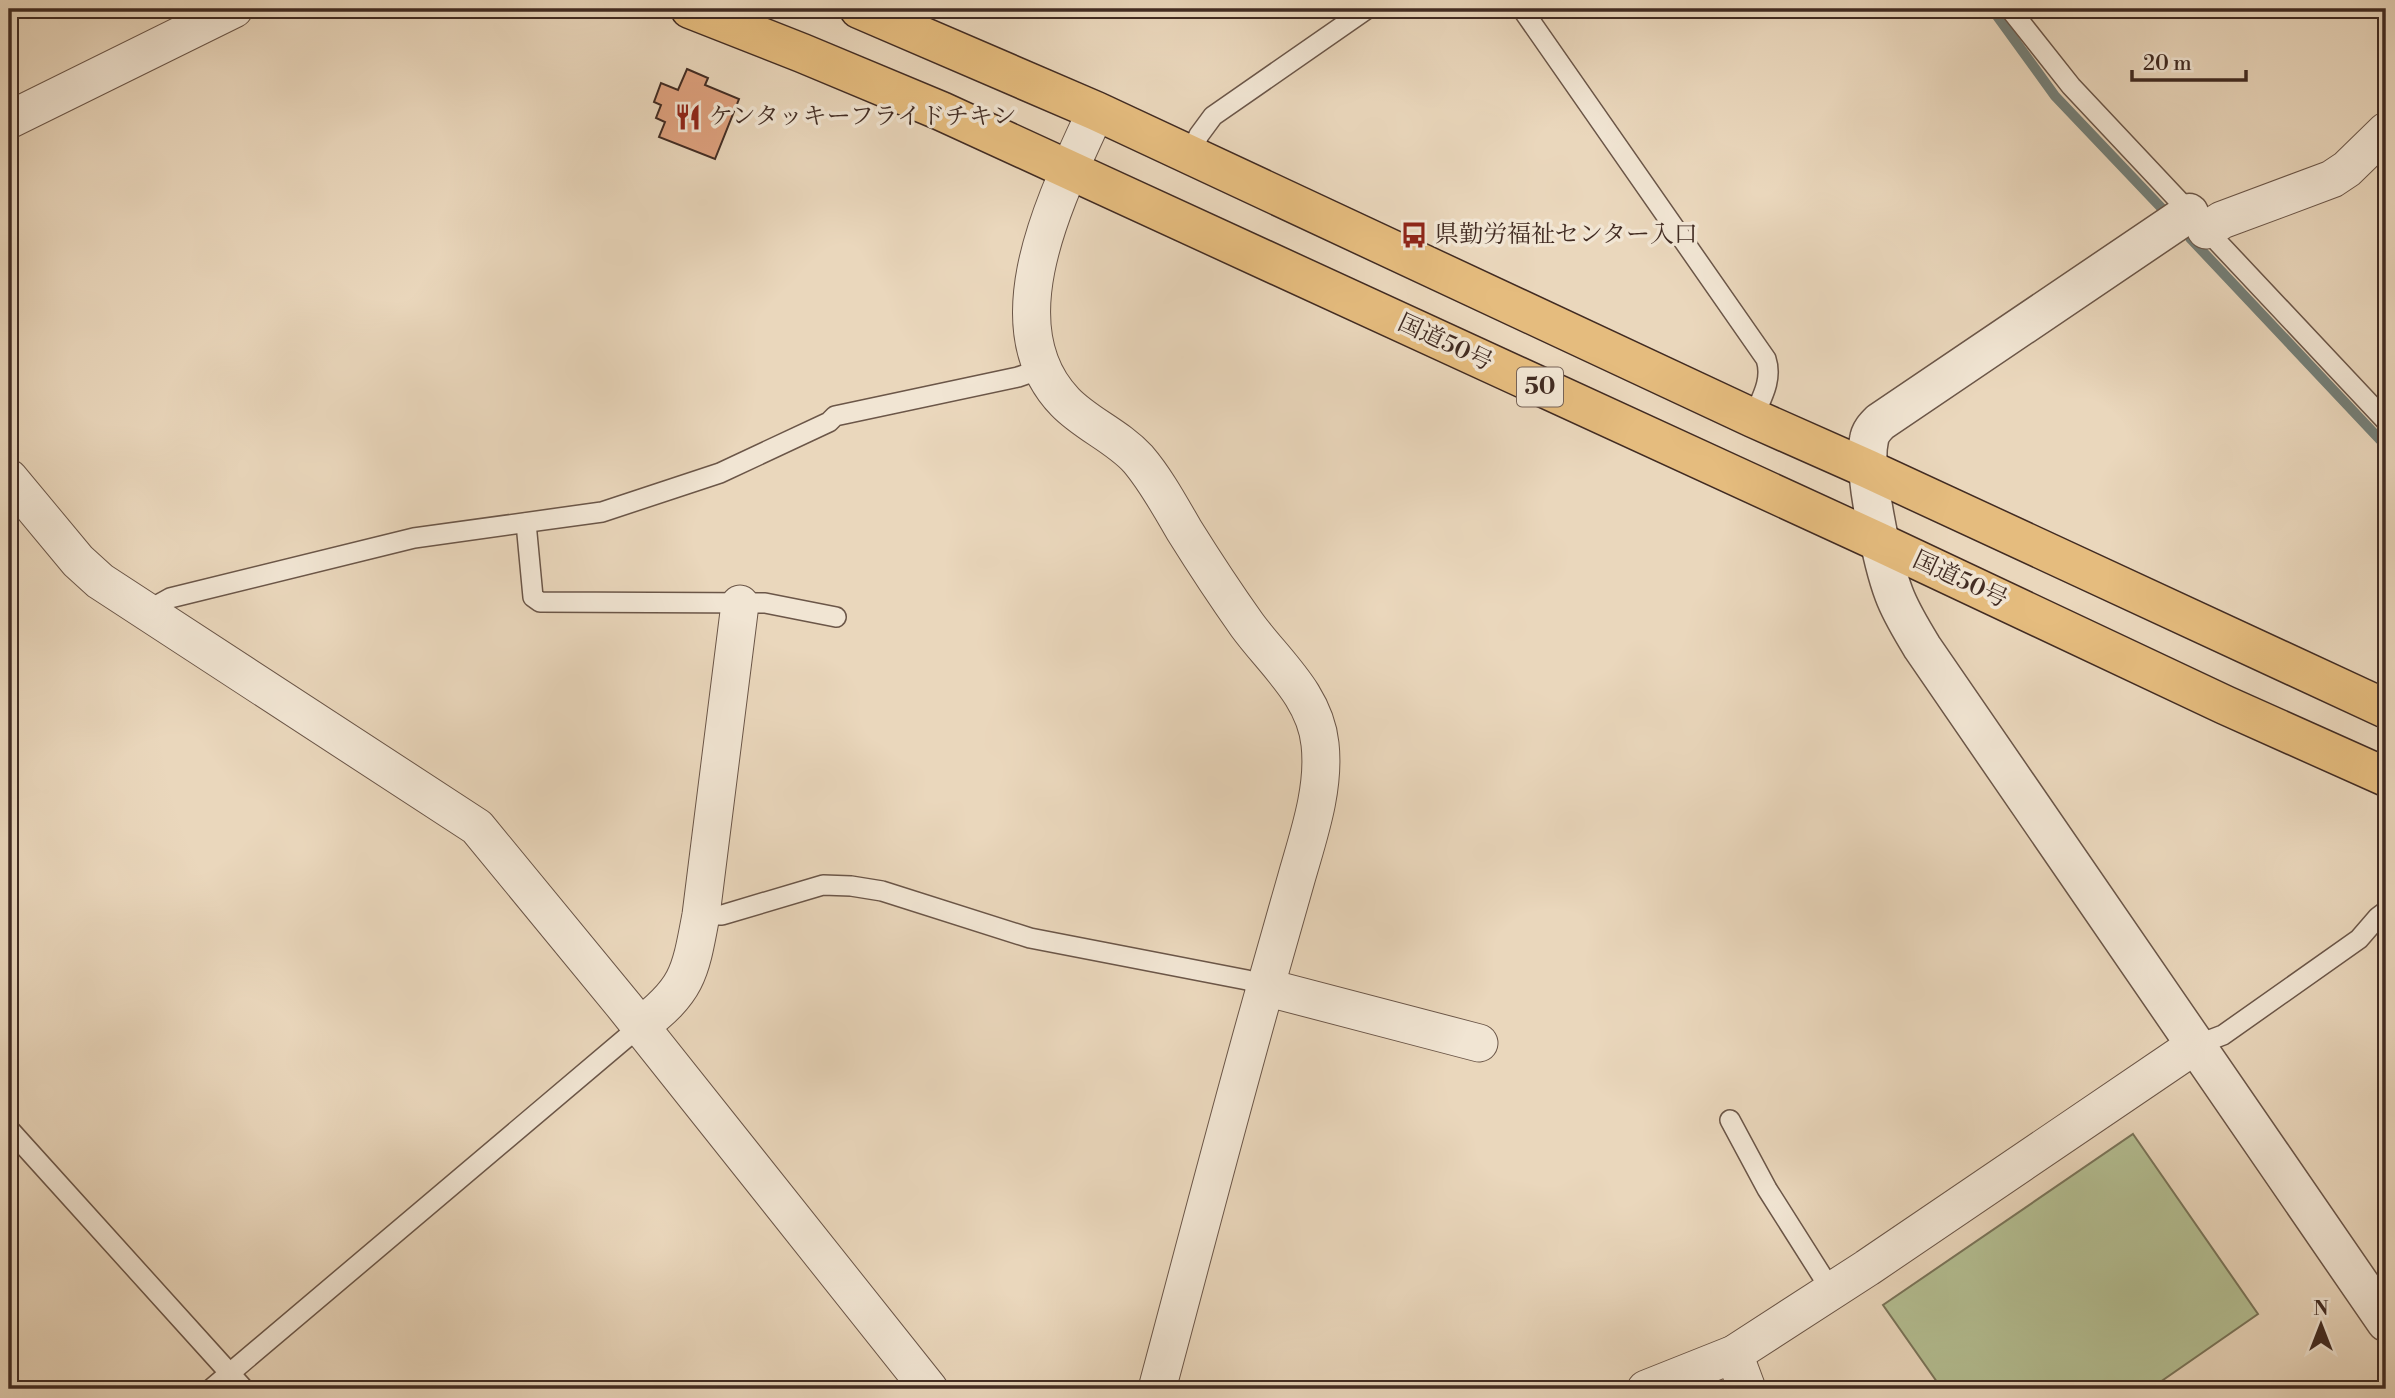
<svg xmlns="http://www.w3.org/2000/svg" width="2395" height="1398" font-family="'Libre Bodoni','Noto Serif JP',serif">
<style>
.grass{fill:#b4bf93;stroke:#7a755a;stroke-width:2}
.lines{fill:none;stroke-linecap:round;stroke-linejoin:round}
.stream{stroke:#758079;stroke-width:10}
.building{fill:#dea17e;stroke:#412b22;stroke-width:2}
.service-casing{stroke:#6b5648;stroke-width:22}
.minor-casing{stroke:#6b5648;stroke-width:39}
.tertiary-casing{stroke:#6b5648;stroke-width:41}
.trunk-casing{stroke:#412b22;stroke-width:41}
.service{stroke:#f1e5d3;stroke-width:19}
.minor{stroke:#f1e5d3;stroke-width:37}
.tertiary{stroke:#f1e5d3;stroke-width:38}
.trunk{stroke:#e5bc7e;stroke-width:38}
.labels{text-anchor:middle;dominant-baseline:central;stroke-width:7;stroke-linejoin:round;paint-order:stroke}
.shield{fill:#f1e5d3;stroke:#766357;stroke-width:2}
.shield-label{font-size:23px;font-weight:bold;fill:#412b22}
.poi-label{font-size:24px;fill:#412b22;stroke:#f1e5d3;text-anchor:start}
.street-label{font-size:24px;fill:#412b22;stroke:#f1e5d3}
</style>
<rect width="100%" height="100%" fill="#ead7bc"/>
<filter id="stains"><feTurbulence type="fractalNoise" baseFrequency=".00286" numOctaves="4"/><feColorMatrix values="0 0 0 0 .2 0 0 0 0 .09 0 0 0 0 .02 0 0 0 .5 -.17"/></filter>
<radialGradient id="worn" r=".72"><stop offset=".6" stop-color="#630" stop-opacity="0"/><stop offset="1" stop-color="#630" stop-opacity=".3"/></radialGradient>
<!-- grass -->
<polygon class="grass" points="2133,1134 2258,1314 2150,1389 1942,1389 1883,1305"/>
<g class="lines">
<!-- stream -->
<g class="stream">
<polyline points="1992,9 2055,96 2172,219"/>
<polyline points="2190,238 2386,446"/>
</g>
</g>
<!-- building -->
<polygon class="building" points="687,69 708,78 705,85 739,99 715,159 659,137 665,122 656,118 661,105 654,102 661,83 678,90"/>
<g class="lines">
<!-- service casing -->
<g class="service-casing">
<g id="service">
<path d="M1522 9 1766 359C1773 380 1761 399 1753 418"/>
<polyline points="2010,9 2071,86 2386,421"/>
<polyline points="1190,155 1199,135 1213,116 1367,9"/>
<polyline points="526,523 533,597 540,602 765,603 836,617"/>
<polyline points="152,614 161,603 170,598 414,538 602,512 720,473 829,422 835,416 1018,377 1041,369"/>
<polyline points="701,915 722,915 823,885 851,886 882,891 1030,938 1247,980 1265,987"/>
<polyline points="2194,1046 2223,1035 2359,939 2378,917 2386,911"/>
<polyline points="1730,1120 1767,1189 1831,1290"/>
<polyline points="9,1129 244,1389"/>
<polyline points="211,1389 639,1027"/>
</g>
</g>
<!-- minor casing -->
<g class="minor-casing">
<g id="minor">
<path d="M1096 111C1059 193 990 324 1065 402 1086 424 1117 436 1138 459 1156 480 1170 506 1184 530 1204 562 1225 594 1247 625 1274 662 1315 695 1320 744 1325 788 1309 834 1297 876 1287 912 1276 949 1266 985 1228 1119 1193 1255 1157 1389"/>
<polyline points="9,120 234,9"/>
<polyline points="2206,230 2222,220 2332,179 2347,169 2386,131"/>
<polyline points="9,478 78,561 100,581 477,827 625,1007 929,1389"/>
<polyline points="1265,987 1479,1043"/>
<path d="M639 1027C688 990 690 974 701 915L740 604"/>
<polyline points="1734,1354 1747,1389"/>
<polyline points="1646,1389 1734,1354 1867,1268 2194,1046"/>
</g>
</g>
<!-- tertiary casing -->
<g class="tertiary-casing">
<path id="tertiary" d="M2189 213 1880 422C1875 427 1870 432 1869 440 1862 469 1883 565 1894 594 1901 613 1912 630 1922 647L2386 1322"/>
</g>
<!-- trunk casing -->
<g class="trunk-casing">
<g id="trunk">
<polyline points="690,9 802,53 941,111 1879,542 2225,705 2386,777"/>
<polyline points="859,9 1096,111 1753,418 1868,469 2386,709"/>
</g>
</g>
<!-- service -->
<use href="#service" class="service"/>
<!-- minor -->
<use href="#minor" class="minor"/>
<!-- tertiary -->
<use href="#tertiary" class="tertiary"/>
<!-- trunk -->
<use href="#trunk" class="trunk"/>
</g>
<!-- icons -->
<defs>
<g id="restaurant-bare" transform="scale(2.1)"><path d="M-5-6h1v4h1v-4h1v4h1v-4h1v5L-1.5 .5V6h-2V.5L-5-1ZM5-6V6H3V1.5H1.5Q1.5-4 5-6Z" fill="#8f2418" stroke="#f1e5d3" stroke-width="2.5" paint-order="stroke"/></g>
<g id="bus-bare" transform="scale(2.1)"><path d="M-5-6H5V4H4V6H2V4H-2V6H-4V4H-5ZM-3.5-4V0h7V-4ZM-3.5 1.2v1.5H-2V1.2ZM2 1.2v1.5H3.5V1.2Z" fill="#8f2418" stroke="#f1e5d3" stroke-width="2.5" paint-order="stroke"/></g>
</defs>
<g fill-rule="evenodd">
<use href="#restaurant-bare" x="688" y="117"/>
<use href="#bus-bare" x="1414" y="235"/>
</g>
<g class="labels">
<!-- shield labels -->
<rect class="shield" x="1517" y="367.5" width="46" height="39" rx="5"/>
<g class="shield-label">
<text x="1540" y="387">50</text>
</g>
<!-- poi labels -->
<g class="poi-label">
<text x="709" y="117">ケンタッキーフライドチキン</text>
<text x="1435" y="235">県勤労福祉センター入口</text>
</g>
<!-- street labels -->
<g class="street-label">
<text transform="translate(1445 343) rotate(25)">国道50号</text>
<text transform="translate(1960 580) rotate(25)">国道50号</text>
</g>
</g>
<!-- margin -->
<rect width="2395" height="1398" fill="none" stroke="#ead7bc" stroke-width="35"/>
<rect x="10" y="10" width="2374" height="1377" fill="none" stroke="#412b22" stroke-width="3.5"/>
<rect x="18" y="18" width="2360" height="1363" fill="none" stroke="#412b22" stroke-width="2"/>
<!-- north arrow -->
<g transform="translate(2321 1325)" stroke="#f1e5d3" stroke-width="5" paint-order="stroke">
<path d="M0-5L12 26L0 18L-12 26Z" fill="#412b22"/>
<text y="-10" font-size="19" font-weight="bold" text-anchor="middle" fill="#412b22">N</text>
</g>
<!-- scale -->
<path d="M2132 70v10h114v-10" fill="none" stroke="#412b22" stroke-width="3.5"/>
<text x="2143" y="70" font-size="21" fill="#412b22" stroke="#f1e5d3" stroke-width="5" paint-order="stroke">20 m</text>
<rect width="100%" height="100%" filter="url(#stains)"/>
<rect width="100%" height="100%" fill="url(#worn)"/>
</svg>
